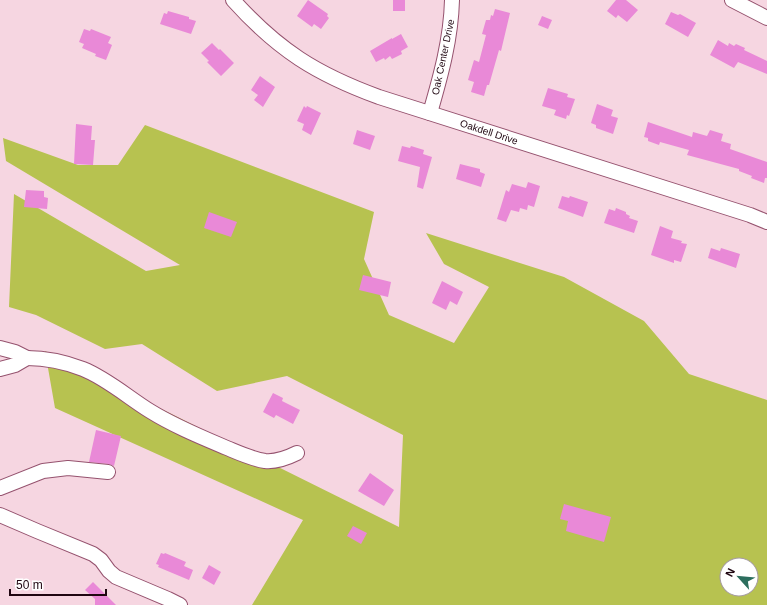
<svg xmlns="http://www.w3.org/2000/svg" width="767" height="605" font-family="Arial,sans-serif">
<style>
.green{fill:#b7c250;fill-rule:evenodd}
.building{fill:#e989d7}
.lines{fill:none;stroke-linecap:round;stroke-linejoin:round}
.minor-casing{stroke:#95526e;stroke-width:16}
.minor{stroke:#fff;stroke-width:14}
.labels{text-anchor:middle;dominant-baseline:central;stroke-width:3.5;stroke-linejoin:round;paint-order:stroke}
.street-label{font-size:10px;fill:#1f0611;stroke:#fff}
</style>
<rect width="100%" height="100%" fill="#f6d6e1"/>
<!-- green -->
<path class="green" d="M145 125 374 212 364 259 389 315 454 343 489 287 444 264 426 233 564 277 644 321 689 374 767 400V605H252L303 520 55 408 45 351 399 527 403 435 287 376 217 391 142 344 105 349 36 315 9 307 14 194 146 271 180 265 6 161 3 138 78 165H118ZM727 565H751V589H727Z"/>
<!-- building -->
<g class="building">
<polygon points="308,0 328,14 327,16 329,18 321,29 314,24 312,27 297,16"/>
<rect x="393" y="0" width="12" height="11"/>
<polygon points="616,0 626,0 638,10 627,22 618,15 616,18 607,11"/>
<polygon points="495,9 510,13 501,51 499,50 489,85 487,85 484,96 471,92 474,82 468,80 474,60 479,62 486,35 482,34 486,20 490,20 491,15 493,16"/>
<polygon points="168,11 189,17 189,19 196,21 191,34 160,24 164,13 167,14"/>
<polygon points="671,12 678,15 680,14 696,23 688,37 665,24"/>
<polygon points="542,16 552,20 548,29 538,25"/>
<polygon points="84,29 90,31 91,29 111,37 108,43 112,45 106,60 95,56 96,54 82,48 84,44 79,42"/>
<polygon points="401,34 408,47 401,51 402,54 392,59 390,56 385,60 384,58 376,62 370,51 392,38 392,39"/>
<polygon points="718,40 728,46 729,43 734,46 736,44 745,48 744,50 767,61 767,74 738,62 734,68 710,55"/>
<polygon points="212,43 219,50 220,49 234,63 221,76 207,62 209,61 201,53"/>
<polygon points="260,76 275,87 263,107 254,100 258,95 251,90"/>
<polygon points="548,88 568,94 567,97 575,99 569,116 567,115 566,119 554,115 556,110 542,106"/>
<polygon points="597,104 613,110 611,116 618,118 613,134 596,128 596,125 591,123"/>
<polygon points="304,106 306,108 307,106 321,113 311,135 302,130 304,124 297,121"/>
<polygon points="648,122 692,137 693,132 707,136 710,130 723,134 721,141 731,144 730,149 767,162 767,178 765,178 764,183 751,178 752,176 739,171 739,169 687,155 689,150 660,142 659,145 648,141 648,138 644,137"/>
<polygon points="76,124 92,126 91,140 95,140 93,165 74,164"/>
<polygon points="357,130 375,136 370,150 353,144"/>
<polygon points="402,146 410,148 411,146 424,150 423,154 432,157 423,189 417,187 420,167 398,161"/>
<polygon points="460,164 480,169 480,172 485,174 481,187 456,179"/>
<polygon points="528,182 540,186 534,207 528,205 527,210 520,208 519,212 511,210 506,222 497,219 506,190 509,192 512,184 526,188"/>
<polygon points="26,190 44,191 44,197 48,198 47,209 24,207"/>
<polygon points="562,196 569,198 570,196 588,202 583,217 558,208"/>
<polygon points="616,208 626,212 626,214 630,216 629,218 638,221 634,233 604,223 609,209 615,211"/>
<polygon points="209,212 237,222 231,237 204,228"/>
<polygon points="660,226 673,231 671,238 682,241 681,243 687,244 681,262 674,260 674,263 651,255"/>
<polygon points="711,248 720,251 721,248 740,254 736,268 708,258"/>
<polygon points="363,275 391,282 388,297 359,290"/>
<polygon points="442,281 463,292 457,305 450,301 446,310 432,303"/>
<polygon points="273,393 283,398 282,401 300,410 293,424 276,415 274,418 263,412"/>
<polygon points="96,430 121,436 114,466 109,464 89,462"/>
<polygon points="370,473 394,490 384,506 358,491"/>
<polygon points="564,504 611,517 604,542 566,531 568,521 560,519"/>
<polygon points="353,526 367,533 361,544 347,536"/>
<polygon points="161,553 164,554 165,553 186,562 184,566 193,570 189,580 158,567 159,565 156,564"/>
<polygon points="209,565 221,572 214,585 202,578"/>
<polygon points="93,582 116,605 95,605 95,599 85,590"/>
</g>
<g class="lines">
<!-- minor casing -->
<g class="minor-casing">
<g id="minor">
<path d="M233 0C278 50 316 74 379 97L750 215 767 222"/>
<polyline points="732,0 767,18"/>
<path d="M430 113C441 75 451 39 452 0"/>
<polyline points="0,348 15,352 27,358 15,365 0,369"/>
<path d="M27 358C46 358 65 362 83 369 106 378 129 398 150 411 174 426 201 437 227 448 239 453 252 459 265 461 276 462 287 458 297 453"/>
<polyline points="0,488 43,471 68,468 108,472"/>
<polyline points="0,515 37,531 93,554 101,560 109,571 116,577 168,599 180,605"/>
</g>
</g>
<!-- minor -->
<use href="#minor" class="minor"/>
</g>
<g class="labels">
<!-- street labels -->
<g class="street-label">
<text transform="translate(443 57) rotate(-78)">Oak Center Drive</text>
<text transform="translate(489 132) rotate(18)">Oakdell Drive</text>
</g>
</g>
<!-- north arrow -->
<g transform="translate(739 577) rotate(297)"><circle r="19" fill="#ffffff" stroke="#a59ba0"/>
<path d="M0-3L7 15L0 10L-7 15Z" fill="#2c6e5e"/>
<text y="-6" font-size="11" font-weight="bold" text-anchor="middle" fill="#1f0611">N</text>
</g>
<!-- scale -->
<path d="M10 589v6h96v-6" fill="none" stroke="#1f0611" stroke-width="2"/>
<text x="16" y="589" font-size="12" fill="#1f0611" stroke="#ffffff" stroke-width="3" paint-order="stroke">50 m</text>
</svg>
